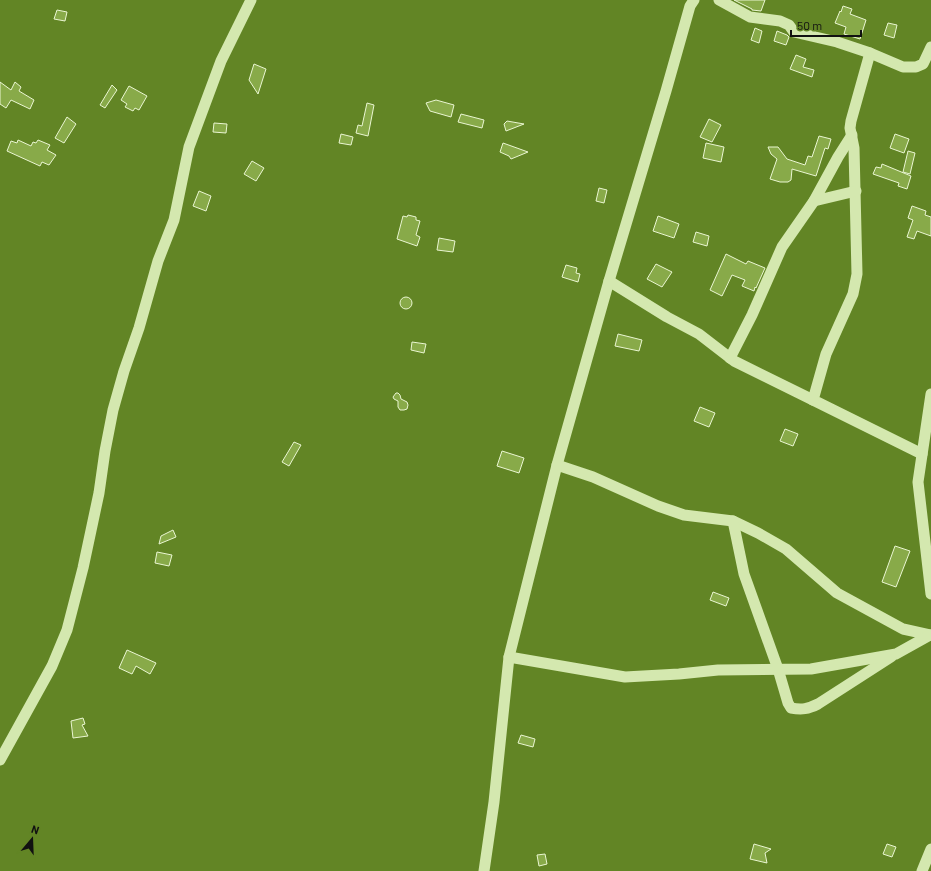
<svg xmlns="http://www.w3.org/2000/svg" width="931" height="871" font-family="Barlow,sans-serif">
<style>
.building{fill:#88aa49;stroke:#eaf6d2}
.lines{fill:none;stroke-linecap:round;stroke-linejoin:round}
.street{stroke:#d4e8af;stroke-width:11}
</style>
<rect width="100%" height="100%" fill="#628525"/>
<!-- building -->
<g class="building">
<polygon points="734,0 765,0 761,11 752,10 752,9"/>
<polygon points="843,6 852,9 850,14 866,20 860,39 844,34 846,27 835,23 840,11 841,12"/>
<polygon points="57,10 67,12 65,21 54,19"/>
<polygon points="888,23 897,25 894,38 884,35"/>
<polygon points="755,28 762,31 759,43 751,40"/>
<polygon points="777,31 787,35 789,37 786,45 774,41"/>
<polygon points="796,55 806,59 803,67 814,70 812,77 790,69"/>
<polygon points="254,64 266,69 258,94 249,80"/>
<polygon points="0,82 11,90 15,82 21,87 19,91 34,100 30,109 11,100 6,108 0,104"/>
<polygon points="112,85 117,90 105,108 100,105"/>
<polygon points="129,86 147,96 139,110 135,108 133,111 125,107 127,104 121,100"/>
<polygon points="436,100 454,105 451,117 430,111 426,103"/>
<polygon points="367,103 374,105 368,136 356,133 358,125 362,126"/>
<polygon points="461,114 484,120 482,128 458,122"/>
<polygon points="67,117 76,124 64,143 55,138"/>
<polygon points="709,119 721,125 712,142 700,137"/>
<polygon points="507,121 524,124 506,131 504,124"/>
<polygon points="214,123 227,124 226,133 213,132"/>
<polygon points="341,134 353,137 351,145 339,143"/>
<polygon points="895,134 909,139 904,153 890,148"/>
<polygon points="819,136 831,139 828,149 825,148 816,176 792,169 791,180 788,182 780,182 770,179 777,159 771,154 768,147 778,147 787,159 805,165 808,156 812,157"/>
<polygon points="18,140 31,146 33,142 36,143 38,140 50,145 47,150 56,155 49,165 42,162 40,166 7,151 11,141 17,143"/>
<polygon points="503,143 528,152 511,159 509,156 500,152"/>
<polygon points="706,143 724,147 721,162 703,158"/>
<polygon points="908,151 915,153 910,174 903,172"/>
<polygon points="252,161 264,168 256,181 244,174"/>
<polygon points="882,164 911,176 907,189 898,186 899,183 873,174 876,167 881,168"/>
<polygon points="599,188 607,190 604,203 596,201"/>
<polygon points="199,191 211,196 206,211 193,206"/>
<polygon points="912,206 926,211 925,215 931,217 931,236 917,231 914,239 907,237 913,220 908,218"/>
<polygon points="408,215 416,217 416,220 420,221 416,235 420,237 417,246 397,239 403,216 407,217"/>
<polygon points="658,216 679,224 674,238 653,231"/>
<polygon points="696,232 709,236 707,246 693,242"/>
<polygon points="439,238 455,241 453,252 437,250"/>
<polygon points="726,254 746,264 748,261 765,268 756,288 755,287 754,291 742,286 745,280 732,275 722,296 710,290"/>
<polygon points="656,264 672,272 662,287 647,279"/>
<polygon points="566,265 577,268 576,273 580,274 578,282 562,277"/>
<circle cx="406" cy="303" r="6"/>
<polygon points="618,334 642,340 639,351 615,346"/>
<polygon points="412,342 426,344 424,353 411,350"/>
<polygon points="396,393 398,393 400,395 401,399 407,402 408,405 407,409 404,410 400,410 398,407 398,401 394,399 393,397"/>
<polygon points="700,407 715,413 709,427 694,421"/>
<polygon points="785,429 798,434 793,446 780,441"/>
<polygon points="294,442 301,445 289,466 282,462"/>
<polygon points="502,451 524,458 519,473 497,466"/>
<polygon points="173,530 176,537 159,544 161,536"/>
<polygon points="895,546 910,551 896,587 882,582"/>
<polygon points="157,552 172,555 169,566 155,563"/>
<polygon points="713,592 729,598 726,606 710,600"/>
<polygon points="127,650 156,663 150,674 136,666 132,674 119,668"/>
<polygon points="83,718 85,724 82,725 88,736 73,738 71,721"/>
<polygon points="521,735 535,739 533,747 518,743"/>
<polygon points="754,844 771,849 765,853 767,863 750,859"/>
<polygon points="887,844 896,847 892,857 883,854"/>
<polygon points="545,854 547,864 539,866 537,855"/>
</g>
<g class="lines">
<!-- street -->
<g class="street">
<polyline points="719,0 750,17 780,21 789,25 794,32 837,42 870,53 903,67 916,67 923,64 931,47"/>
<polyline points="870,53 851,121 850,128 854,148 857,274 853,294 826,354 813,400 922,454"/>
<polyline points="814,201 838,157 852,135"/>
<polyline points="609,281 667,317 699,334 734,361 813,400"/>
<polyline points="730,358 752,315 782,247 814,201 856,191"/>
<polyline points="931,394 918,482 931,594"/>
<polyline points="557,465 593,477 658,506 684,515 733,521 758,533 786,549 837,593 903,629 931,635"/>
<path d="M733 521 744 574 778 669 788 703 791 708C802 710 808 709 818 704L891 657"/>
<polyline points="509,657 625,677 679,674 718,670 811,669 896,654 930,635"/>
<polyline points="0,760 52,666 67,630 83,568 99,493 105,451 113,410 124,371 139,328 158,261 174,220 189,147 221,61 251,0"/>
<polyline points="484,871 494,802 509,657 557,465 609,281 666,91 690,6 694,0"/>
<polyline points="922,871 931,849"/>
</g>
</g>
<!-- north arrow -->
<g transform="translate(32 839) rotate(19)" stroke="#628525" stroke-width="3" paint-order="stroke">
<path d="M0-3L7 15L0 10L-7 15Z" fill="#111111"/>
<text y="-6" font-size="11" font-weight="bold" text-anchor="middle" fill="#111111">N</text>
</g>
<!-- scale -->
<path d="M791 30v6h70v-6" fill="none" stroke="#111111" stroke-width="2"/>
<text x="797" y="30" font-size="12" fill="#111111" stroke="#628525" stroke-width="3" paint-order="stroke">50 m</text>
</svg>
